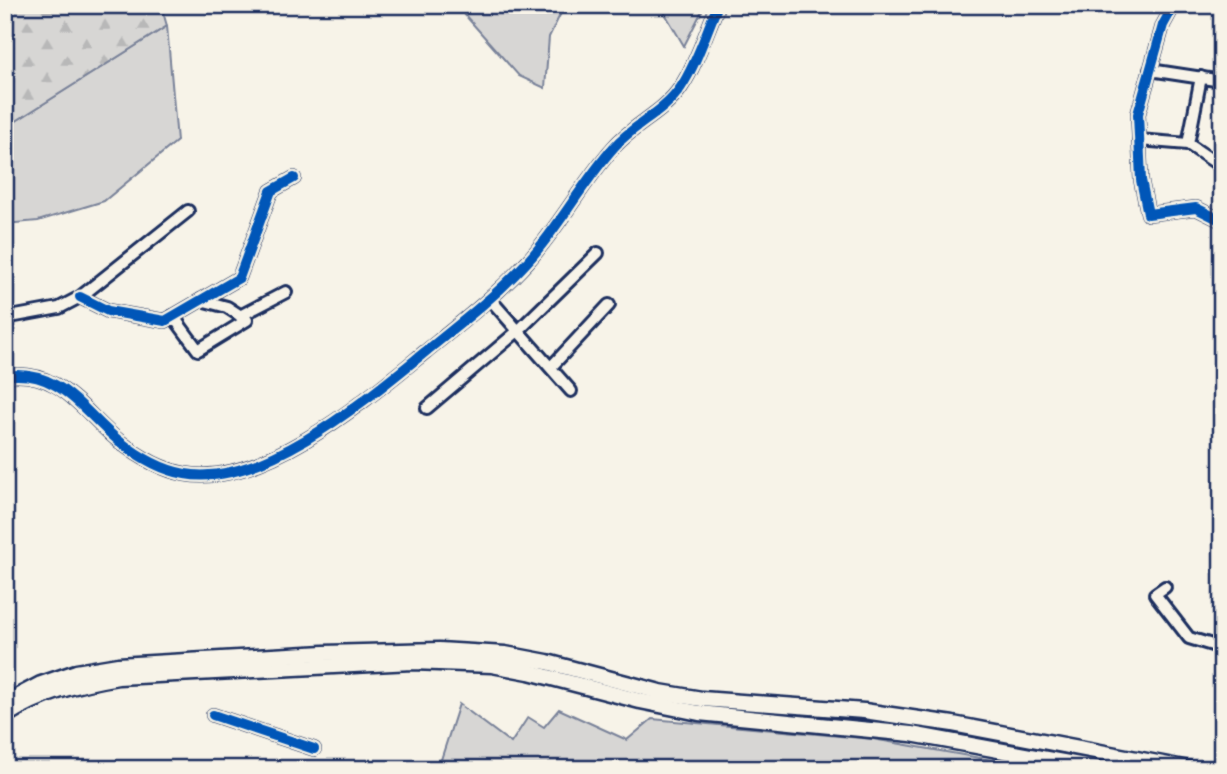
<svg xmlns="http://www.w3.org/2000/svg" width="1227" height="774" font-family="'Playpen Sans',sans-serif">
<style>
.grass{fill:#d7d6d4;stroke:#798299;stroke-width:2}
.forest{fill:url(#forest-firs);stroke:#798299;stroke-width:2}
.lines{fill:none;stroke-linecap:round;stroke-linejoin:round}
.minor-casing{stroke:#1b2f5e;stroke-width:16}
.major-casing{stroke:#1b2f5e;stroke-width:19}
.minor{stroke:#f7f3e8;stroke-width:10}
.major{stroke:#f7f3e8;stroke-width:14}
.cycleway-casing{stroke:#f7f3e8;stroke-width:15}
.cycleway{stroke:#0057b8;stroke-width:10}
</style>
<defs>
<pattern id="forest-firs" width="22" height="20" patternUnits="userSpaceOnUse" patternTransform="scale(1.75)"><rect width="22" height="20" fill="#d7d6d4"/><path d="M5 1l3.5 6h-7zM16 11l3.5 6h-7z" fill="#b8b8b8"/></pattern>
</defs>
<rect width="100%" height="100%" fill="#f7f3e8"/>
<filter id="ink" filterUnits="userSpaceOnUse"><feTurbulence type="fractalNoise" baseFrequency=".0143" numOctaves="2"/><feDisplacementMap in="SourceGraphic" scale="14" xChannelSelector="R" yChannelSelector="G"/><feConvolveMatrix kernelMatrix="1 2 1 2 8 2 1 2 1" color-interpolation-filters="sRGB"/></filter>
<g filter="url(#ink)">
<!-- grass -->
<g class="grass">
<polygon points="456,5 565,5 549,37 545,88 519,76"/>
<polygon points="660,5 705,5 684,46"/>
<polygon points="167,26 177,141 104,201 38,221 5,224 5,128"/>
<polygon points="459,704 511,743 528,717 544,727 559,709 627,740 652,719 873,739 1042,769 438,769"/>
</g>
<!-- forest -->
<polygon class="forest" points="5,5 161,5 167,26 5,128"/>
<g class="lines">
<!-- minor casing -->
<g class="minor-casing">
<g id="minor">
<polyline points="1174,5 1163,25 1138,114 1141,180 1148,214 1196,208 1222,221"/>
<polyline points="1150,70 1222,81"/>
<polyline points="1139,140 1188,144 1216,163 1222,163"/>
<polyline points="1188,144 1201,77"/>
<polyline points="80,297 108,311 165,321 239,278 271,191 294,178"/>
<polyline points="490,299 571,391"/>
<polyline points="173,316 198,350 247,320 227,307 201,300"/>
<polyline points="240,316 286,292"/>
<polyline points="5,318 59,308 80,297 188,211"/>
<polyline points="551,367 609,305"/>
<path d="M5 376C60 368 82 411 119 441 138 456 162 470 185 474 263 488 368 398 425 352 461 323 497 295 528 261 560 226 582 183 614 147 634 124 664 113 681 87 697 63 706 32 718 5"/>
<polyline points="427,408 519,330 598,253"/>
<polyline points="1165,587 1155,594 1189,638 1222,648"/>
<polyline points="213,715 314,749"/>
</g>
</g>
<!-- major casing -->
<g class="major-casing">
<g id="major">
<polyline points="5,703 41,684 76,672 118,665 324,653 439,650 505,654 547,662 660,692 702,699 864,711 953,724 1189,769"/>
<path d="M5 716C41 693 77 684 118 677L412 662 492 665 529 672 640 701 699 713 911 734 1101 769"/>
</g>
</g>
<!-- minor -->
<use href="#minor" class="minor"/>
<!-- major -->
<use href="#major" class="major"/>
<!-- cycleway casing -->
<g class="cycleway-casing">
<g id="cycleway">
<polyline points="1174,5 1163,25 1138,114 1141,180 1148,214 1196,208 1222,221"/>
<polyline points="80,297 108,311 165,321 239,278 271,191 294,178"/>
<path d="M5 376C60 368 82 411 119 441 138 456 162 470 185 474 263 488 368 398 425 352 461 323 497 295 528 261 560 226 582 183 614 147 634 124 664 113 681 87 697 63 706 32 718 5"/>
<polyline points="213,715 314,749"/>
</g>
</g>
<!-- cycleway -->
<use href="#cycleway" class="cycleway"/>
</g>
</g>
<!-- margin -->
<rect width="1227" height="774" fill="none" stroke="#f7f3e8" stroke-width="28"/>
<rect x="14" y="14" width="1199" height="746" fill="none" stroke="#1b2f5e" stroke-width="2.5" filter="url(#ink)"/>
</svg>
